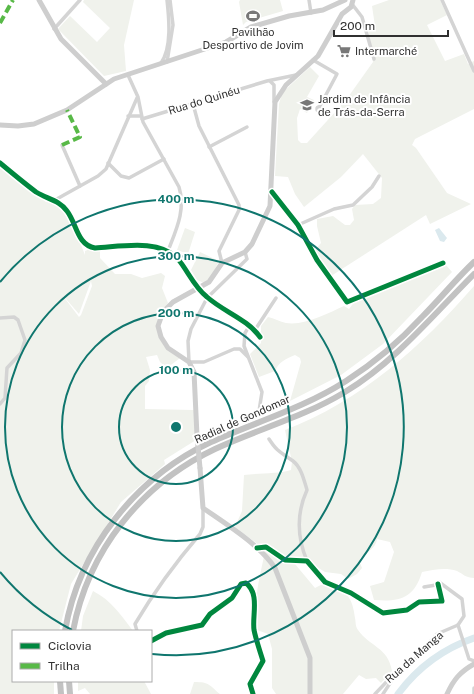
<svg xmlns="http://www.w3.org/2000/svg" width="474" height="694" font-family="'Public Sans',sans-serif">
<style>
.green{fill:#f0f2ec;fill-rule:evenodd}
.water{fill:#dbe9ee}
.lines{fill:none;stroke-linecap:round;stroke-linejoin:round}
.river{stroke:#dbe9ee;stroke-width:7}
.street{stroke:#d4d4d4;stroke-width:3.5}
.secondary{stroke:#cecece;stroke-width:5}
.highway{stroke:#c2c2c2;stroke-width:6}
.secondary-bridge{stroke:#cecece;stroke-width:5}
.quiet{stroke:#58b947;stroke-width:4;stroke-dasharray:8 4;stroke-linecap:butt}
.cycleway-casing{stroke:#fff;stroke-width:8}
.cycleway{stroke:#00873e;stroke-width:5}
.ring{fill:none;stroke:#0f766e;stroke-width:2}
.labels{text-anchor:middle;dominant-baseline:central;stroke-width:4;stroke-linejoin:round;paint-order:stroke}
.poi-label{font-size:11px;fill:#303030;stroke:#fff;text-anchor:start}
.street-label{font-size:11px;fill:#303030;stroke:#fff}
.centre{fill:#0f766e;stroke:#fff;stroke-width:2}
.ring-label{font-size:12px;text-anchor:middle;font-weight:bold;fill:#0f766e;stroke:#fff;stroke-width:4;stroke-linejoin:round;paint-order:stroke}
</style>
<rect width="100%" height="100%" fill="#fff"/>
<!-- green -->
<g class="green">
<polygon points="84,0 134,0 124,45 126,71 104,76 58,29 70,16 97,42 110,28 83,2"/>
<polygon points="240,0 280,0 283,11 246,22 243,25 239,2"/>
<path d="M389 0H440L447 15 427 25 445 61 464 54 468 64 474 61V109L415 139 412 145 416 148 447 193 471 204 430 224 426 215 331 276 315 250 321 243 317 226V219L333 216 345 225H350L354 220 352 209 355 205 373 204 381 198 382 178 363 154 341 177 304 207 295 194 288 177 275 176 279 104 282 93 310 67 319 76 300 109 307 97 314 100 307 113 300 109 297 118 298 140 301 143H307L346 100 373 62C370 50 371 41 368 30L375 26 372 6Z"/>
<path d="M0 165 46 202C66 203 79 239 85 255V251L100 245V258L115 274H131L142 278 161 273 165 276 162 288 168 303 158 315C159 338 158 346 180 358L167 368 160 362 157 355 146 357 150 370 149 381 145 386V409L194 410 196 440 164 460 165 464 121 502 71 584 59 631H13V681H54V694H0ZM91 281 92 286 81 315 79 317 60 292 79 314Z"/>
<polygon points="185,228 195,232 188,254 177,250"/>
<polygon points="200,252 219,261 210,279 204,283 197,280 191,270"/>
<path d="M446 265 452 272 383 344 341 375 290 401 301 362 300 358 295 355C285 359 279 362 275 371L259 377 250 354 261 343V326L268 317C274 318 280 322 286 323 305 326 328 313 344 306L349 309 355 301Z"/>
<path d="M474 286V578C466 578 463 574 457 571 445 567 433 570 422 572 414 599 399 602 374 600L370 586 384 582 394 552 390 542 377 539C376 548 367 552 360 558V563L362 568 357 574 348 579 341 574 325 572 317 567 311 560 305 558 295 564 315 588C323 583 327 584 335 587 350 593 353 603 355 618 356 622 355 626 358 630 370 647 388 647 392 671L381 683 376 678 366 679 359 675 343 694H276L272 688V649L268 634 257 630C253 603 259 579 265 552L259 545 235 527 242 511 244 475C257 473 280 474 291 470L292 462 285 430C361 401 421 347 474 286Z"/>
<path d="M93 591C111 600 121 615 133 631H81L83 616Z"/>
<polygon points="78,681 144,681 151,694 90,694 85,688 78,691"/>
<path d="M194 682C210 682 209 685 220 694H190Z"/>
</g>
<!-- water -->
<polygon class="water" points="439,228 447,238 444,242 440,241 435,230"/>
<g class="lines">
<!-- river -->
<path class="river" d="M398 694C418 667 442 649 474 638"/>
<!-- street -->
<g class="street">
<polyline points="309,0 311,13"/>
<polyline points="442,0 474,71"/>
<polyline points="352,4 362,17 374,59"/>
<polyline points="54,29 80,0"/>
<polyline points="313,60 337,74 320,106"/>
<polyline points="167,62 173,25 170,0"/>
<path d="M161 63C172 48 169 18 167 0"/>
<path d="M128 75 138 97 143 122 179 187C186 210 176 230 168 251"/>
<polyline points="270,81 274,85 274,102"/>
<polyline points="193,104 199,126 239,205 239,210 219,251 222,263"/>
<circle cx="319" cy="109" r="2"/>
<polyline points="128,116 141,116"/>
<polyline points="142,119 267,81 296,75"/>
<polyline points="62,145 80,186"/>
<polyline points="209,147 247,127"/>
<path d="M0 163C12 173 24 183 36 192 47 199 59 200 67 211 77 224 77 245 95 248 119 247 159 238 178 259 188 271 194 287 207 297 224 312 247 319 260 337"/>
<polyline points="108,163 121,176 129,178 164,159"/>
<polyline points="272,192 298,225 317,260 347,302 443,263"/>
<polyline points="55,200 98,176 106,169 137,98"/>
<polyline points="298,225 334,209 353,205 372,187 379,176"/>
<polyline points="245,252 247,259 207,298 191,329 188,341 189,362 204,362 234,349 240,349 248,357"/>
<polyline points="0,318 14,317 18,320 25,340 21,353 7,368 5,398 0,404"/>
<polyline points="250,325 245,333 244,346 262,392 259,411"/>
<polyline points="255,330 276,298"/>
<path d="M269 439C278 453 281 452 293 461 301 467 304 480 307 490 296 514 297 537 307 561"/>
<polyline points="257,548 266,547 285,560 307,561 325,582 351,593 383,613 407,610 419,602 442,601 438,584"/>
<polyline points="424,587 436,585 439,582 462,599 464,616 458,625"/>
<polyline points="458,625 469,659 474,661"/>
<path d="M137 631 135 624C154 592 176 562 200 534L203 527V508"/>
<path d="M151 641 166 633 202 625 210 614 232 598 241 584 246 583C260 594 252 615 254 630 256 640 260 651 263 661L250 684 253 694"/>
<polyline points="375,694 393,675 411,663 437,634 458,625"/>
<polyline points="383,694 396,674"/>
<polyline points="474,694 474,688"/>
</g>
<!-- secondary -->
<g class="secondary">
<polyline points="39,0 61,39 106,84"/>
<polyline points="0,125 18,126 34,124 67,110 114,79 226,42 251,27 289,16 323,10 345,0"/>
<polyline points="197,436 194,372 189,362 168,348 161,337 158,326 163,312 173,302 209,282 222,263 245,252 252,244 270,206 275,102 286,85 318,56 342,14 351,7 353,0"/>
<path d="M200 468 203 508C226 524 260 545 275 568L310 658V694"/>
<path d="M447 694C454 679 460 672 474 664"/>
</g>
<!-- highway -->
<g class="highway">
<path d="M65 631C79 549 136 477 211 442 256 422 304 408 346 381 374 363 400 341 422 317 440 299 456 279 474 262"/>
<path d="M73 631C88 551 141 484 215 449 258 429 304 417 345 392 396 361 432 316 474 274"/>
<polyline points="60,681 61,694"/>
<polyline points="69,681 70,694"/>
</g>
<!-- secondary-bridge -->
<polyline class="secondary-bridge" points="197,436 200,468"/>
<!-- quiet -->
<g class="quiet">
<polyline points="0,23 13,0"/>
<polyline points="62,145 80,137 67,110"/>
</g>
<!-- cycleway casing -->
<g class="cycleway-casing">
<g id="cycleway">
<path d="M0 163C12 173 24 183 36 192 47 199 59 200 67 211 77 224 77 245 95 248 119 247 159 238 178 259 188 271 194 287 207 297 224 312 247 319 260 337"/>
<polyline points="272,192 298,225 317,260 347,302 443,263"/>
<polyline points="257,548 266,547 285,560 307,561 325,582 351,593 383,613 407,610 419,602 442,601 438,584"/>
<path d="M151 641 166 633 202 625 210 614 232 598 241 584 246 583C260 594 252 615 254 630 256 640 260 651 263 661L250 684 253 694"/>
</g>
</g>
<!-- cycleway -->
<use href="#cycleway" class="cycleway"/>
</g>
<!-- distance rings -->
<g class="ring">
<circle cx="176" cy="427" r="57"/>
<circle cx="176" cy="427" r="114"/>
<circle cx="176" cy="427" r="171"/>
<path d="M72 630A228 228 0 0 1 0 572M0 282A228 228 0 1 1 152 654"/>
</g>
<!-- icons -->
<defs>
<g id="stadium-bare" transform="scale(1.08)"><path d="M0-5a6.5 5 0 1 0 0 10a6.5 5 0 1 0 0-10ZM-3.5-1.8h7v3.6h-7Z" fill="#787878" stroke="#fff" stroke-width="2.5" paint-order="stroke"/></g>
<g id="supermarket-bare" transform="scale(1.08)"><path d="M-6-5.5h2.5l.6 2H6L4.5 2H-2.5L-4.4-4H-6ZM-1.5 3.2a1.3 1.3 0 1 0 .1 0ZM3 3.2a1.3 1.3 0 1 0 .1 0Z" fill="#787878" stroke="#fff" stroke-width="2.5" paint-order="stroke"/></g>
<g id="school-bare" transform="scale(1.08)"><path d="M0-5L7-2L0 1L-7-2ZM-4 1L0 2.5L4 1V4Q0 6-4 4Z" fill="#787878" stroke="#fff" stroke-width="2.5" paint-order="stroke"/></g>
</defs>
<g fill-rule="evenodd">
<use href="#stadium-bare" x="253" y="16"/>
<use href="#supermarket-bare" x="344" y="51"/>
<use href="#school-bare" x="307" y="105"/>
</g>
<g class="labels">
<!-- poi labels -->
<g class="poi-label">
<text x="253" y="32" text-anchor="middle">Pavilhão<tspan x="253" dy="13">Desportivo de Jovim</tspan></text>
<text x="355" y="51">Intermarché</text>
<text x="318" y="99">Jardim de Infância<tspan x="318" dy="13">de Trás-da-Serra</tspan></text>
</g>
<!-- street labels -->
<g class="street-label">
<text transform="translate(204 100) rotate(-17)">Rua do Quinéu</text>
<text transform="translate(242 419) rotate(-24)">Radial de Gondomar</text>
<text transform="translate(414 657) rotate(-41)">Rua da Manga</text>
</g>
</g>
<circle cx="176" cy="427" r="6" class="centre"/>
<g class="ring-label">
<text x="176" y="203">400 m</text>
<text x="176" y="260">300 m</text>
<text x="176" y="317">200 m</text>
<text x="176" y="374">100 m</text>
</g>
<!-- legend -->
<rect x="12" y="630" width="140" height="52" fill="#ffffff" stroke="#acacac"/>
<rect x="20" y="643" width="20" height="6" fill="#00873e" stroke="#acacac"/>
<text x="48" y="650" font-size="12" fill="#303030">Ciclovia</text>
<rect x="20" y="663" width="20" height="6" fill="#58b947" stroke="#acacac"/>
<text x="48" y="670" font-size="12" fill="#303030">Trilha</text>
<!-- scale -->
<path d="M334 30v6h114v-6" fill="none" stroke="#303030" stroke-width="2"/>
<text x="340" y="30" font-size="12" fill="#303030" stroke="#ffffff" stroke-width="3" paint-order="stroke">200 m</text>
</svg>
